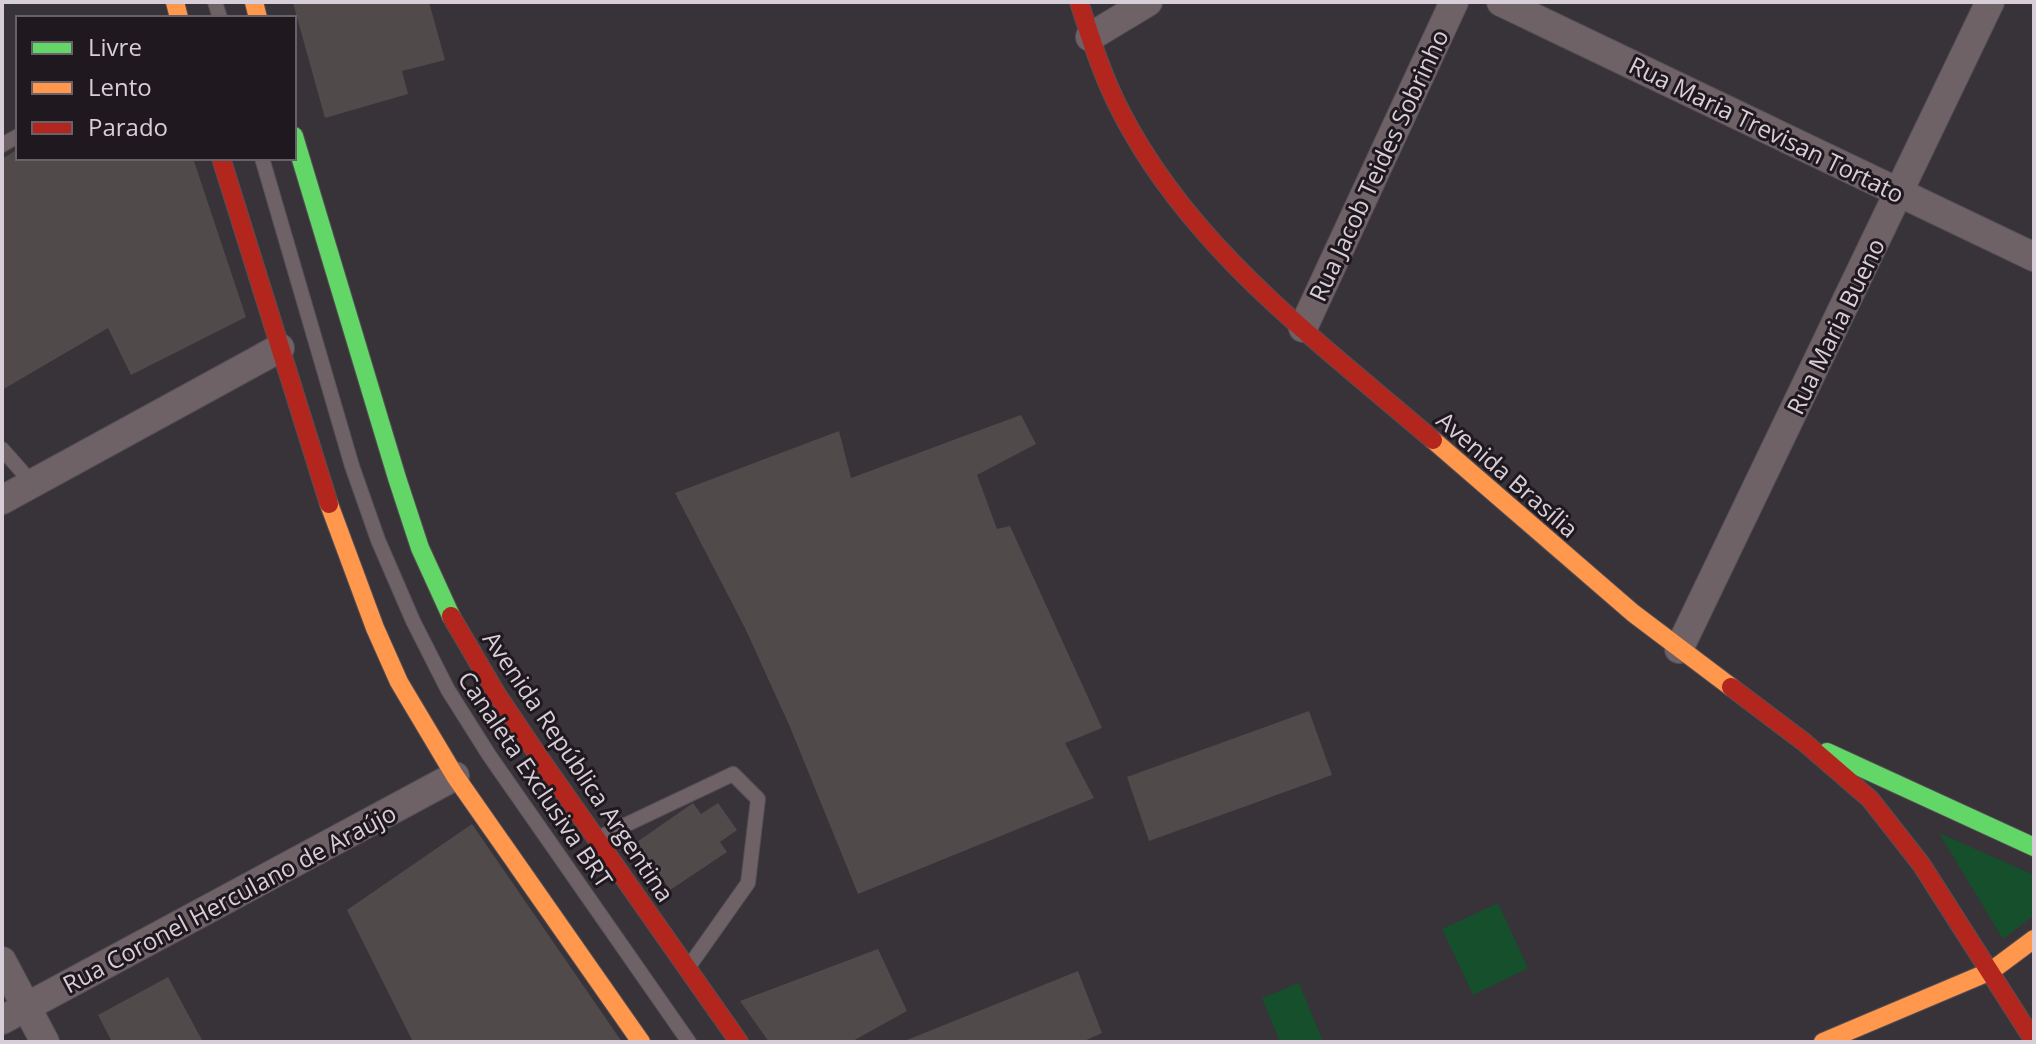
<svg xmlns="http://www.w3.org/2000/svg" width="2036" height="1044" font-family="'Open Sans',sans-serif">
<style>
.green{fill:#154f2c}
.building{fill:#514a4b}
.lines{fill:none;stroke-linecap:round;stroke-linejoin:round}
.lane-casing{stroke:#544f55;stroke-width:16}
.street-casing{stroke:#544f55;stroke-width:30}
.fast-casing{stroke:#544f55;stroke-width:20}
.slow-casing{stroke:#544f55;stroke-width:20}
.jam-casing{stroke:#544f55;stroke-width:20}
.lane{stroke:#6f6267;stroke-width:14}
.street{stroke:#6f6267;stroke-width:28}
.fast{stroke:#63d668;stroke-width:18}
.slow{stroke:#ff974d;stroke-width:18}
.jam{stroke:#b3261e;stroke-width:18}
.labels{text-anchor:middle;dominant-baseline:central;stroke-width:6;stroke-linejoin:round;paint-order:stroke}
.street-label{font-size:24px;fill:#d7ced7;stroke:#1f191f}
</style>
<rect width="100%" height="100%" fill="#383239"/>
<!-- green -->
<g class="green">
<polygon points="1939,833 2034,875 2034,915 2003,939"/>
<polygon points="1498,903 1528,968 1473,995 1442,929"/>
<polygon points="1299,983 1323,1042 1280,1042 1262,998"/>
</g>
<!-- building -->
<g class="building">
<polygon points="383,2 429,2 445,60 402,71 408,94 325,118 293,3"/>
<polygon points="18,149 18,158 193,158 246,317 131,375 108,328 2,390 2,159"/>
<polygon points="1021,415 1036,444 977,475 997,529 1010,526 1102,728 1065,743 1094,798 858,894 790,727 745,628 675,493 839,431 851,478"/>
<polygon points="1309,711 1332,775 1149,841 1127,777"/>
<polygon points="693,803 701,814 718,803 737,830 720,842 727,852 670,890 637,842"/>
<polygon points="472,824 622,1042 413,1042 347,910"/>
<polygon points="878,949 907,1011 851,1042 769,1042 740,1001"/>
<polygon points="1078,971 1102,1033 1082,1042 902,1042"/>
<polygon points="168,977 203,1042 112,1042 98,1015"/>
</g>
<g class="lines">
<!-- lane casing -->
<g class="lane-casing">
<g id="lane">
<polyline points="215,2 220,18"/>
<polyline points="2,145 18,136"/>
<polyline points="262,158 352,466 378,540 413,621 448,690 489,755 689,1042"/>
<polyline points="2,449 32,483"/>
<polyline points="600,837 733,774 758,799 748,883 690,965"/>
</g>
</g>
<!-- street casing -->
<g class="street-casing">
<g id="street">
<polyline points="1501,2 2034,257"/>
<polyline points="1090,37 1148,2"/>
<polyline points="1303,328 1454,2"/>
<polyline points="2,500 280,348"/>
<polyline points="1679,649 1990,2"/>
<polyline points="2,961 45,1042"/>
<polyline points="2,1020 455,776"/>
</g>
</g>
<!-- fast casing -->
<g class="fast-casing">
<g id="fast">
<polyline points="294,136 397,478 420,548 451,616"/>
<polyline points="1827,752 2034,847"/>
</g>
</g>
<!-- slow casing -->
<g class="slow-casing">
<g id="slow">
<polyline points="175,2 179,18"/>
<polyline points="254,2 258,18"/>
<polyline points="1433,440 1633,613 1731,687"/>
<polyline points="329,504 375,628 399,682 455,776 641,1042"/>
<polyline points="1823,1042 1991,971 2034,939"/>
</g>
</g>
<!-- jam casing -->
<g class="jam-casing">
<g id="jam">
<path d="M1079 2C1091 39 1102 75 1120 110 1190 248 1318 341 1433 440"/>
<polyline points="221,158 329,504"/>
<polyline points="451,616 496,693 539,757 739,1042"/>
<polyline points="1731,687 1804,742 1870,799 1921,864 2034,1041"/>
</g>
</g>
<!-- lane -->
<use href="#lane" class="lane"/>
<!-- street -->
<use href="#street" class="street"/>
<!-- fast -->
<use href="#fast" class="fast"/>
<!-- slow -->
<use href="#slow" class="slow"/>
<!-- jam -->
<use href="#jam" class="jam"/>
</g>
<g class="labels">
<!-- street labels -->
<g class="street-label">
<text transform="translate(1767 129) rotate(26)">Rua Maria Trevisan Tortato</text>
<text transform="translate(1378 165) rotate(-65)">Rua Jacob Teides Sobrinho</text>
<text transform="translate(1835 326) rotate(-64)">Rua Maria Bueno</text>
<text transform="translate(1508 474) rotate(41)">Avenida Brasília</text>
<text transform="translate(579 766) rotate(56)">Avenida República Argentina</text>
<text transform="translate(536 779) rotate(56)">Canaleta Exclusiva BRT</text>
<text transform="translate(229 898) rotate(-28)">Rua Coronel Herculano de Araújo</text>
</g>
</g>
<!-- border -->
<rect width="2036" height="1044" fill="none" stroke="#d7ced7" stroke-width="8"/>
<!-- legend -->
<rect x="16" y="16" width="280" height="144" fill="#1f191f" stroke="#696169" stroke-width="2"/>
<rect x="32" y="42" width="40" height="12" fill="#63d668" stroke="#696169" stroke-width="2"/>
<text x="88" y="56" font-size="24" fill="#d7ced7">Livre</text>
<rect x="32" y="82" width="40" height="12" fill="#ff974d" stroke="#696169" stroke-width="2"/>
<text x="88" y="96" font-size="24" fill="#d7ced7">Lento</text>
<rect x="32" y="122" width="40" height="12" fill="#b3261e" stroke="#696169" stroke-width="2"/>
<text x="88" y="136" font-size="24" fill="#d7ced7">Parado</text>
</svg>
